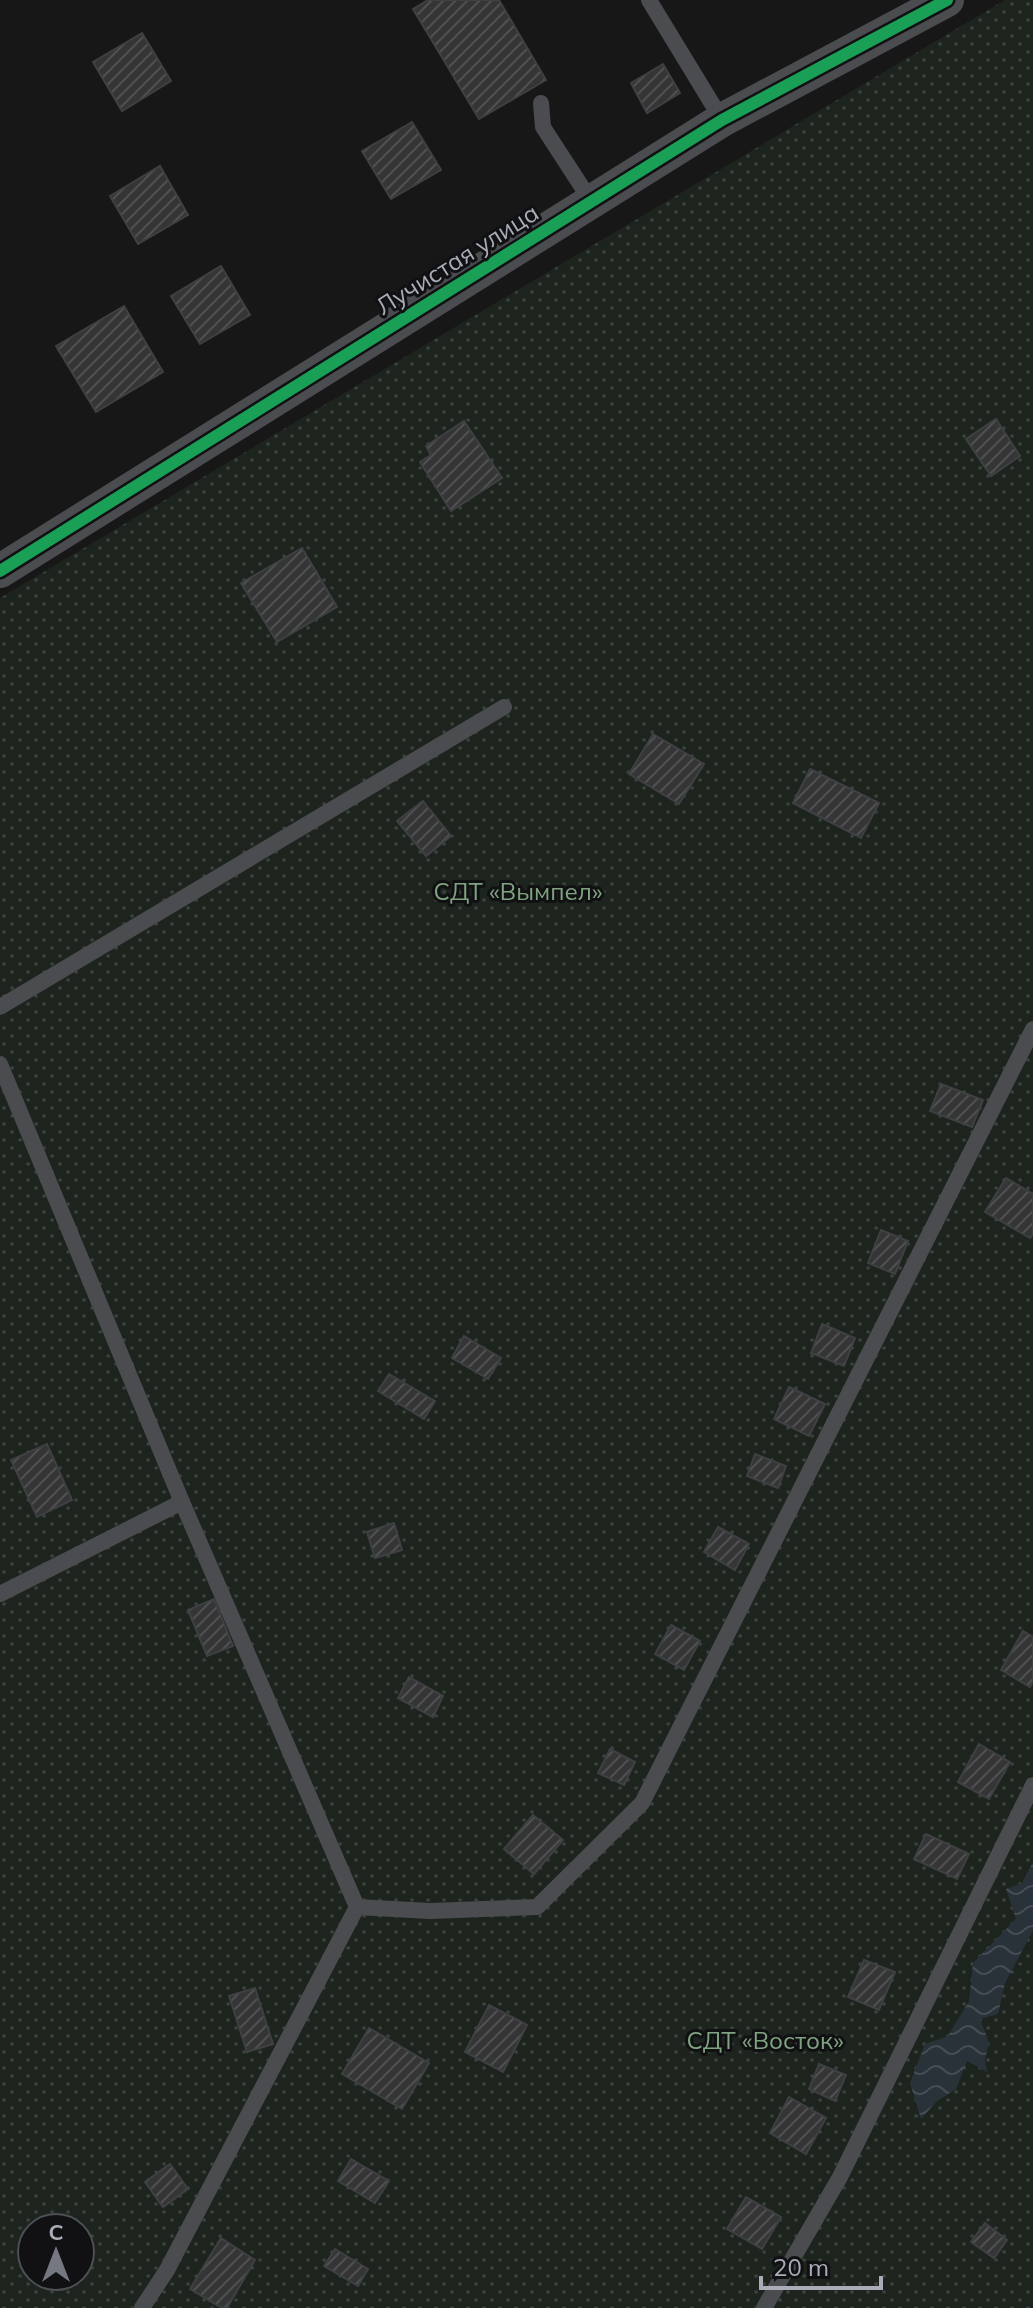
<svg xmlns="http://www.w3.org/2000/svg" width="1033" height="2308" font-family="Mulish,sans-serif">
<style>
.garden{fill:url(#garden-dots);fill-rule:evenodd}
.water{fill:url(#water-waves)}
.building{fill:url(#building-hatch);stroke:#3f4043;stroke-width:2}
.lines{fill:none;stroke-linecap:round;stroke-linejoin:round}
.service{stroke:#4b4c50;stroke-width:16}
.minor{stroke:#4b4c50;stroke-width:34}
.cycleway-casing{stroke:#111113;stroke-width:17}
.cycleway{stroke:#1a9f57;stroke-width:12}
.labels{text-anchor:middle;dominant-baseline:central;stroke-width:6;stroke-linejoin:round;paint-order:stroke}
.street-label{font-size:24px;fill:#a8adb8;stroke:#111113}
.park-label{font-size:24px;fill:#7fa381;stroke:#111113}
</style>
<defs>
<pattern id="garden-dots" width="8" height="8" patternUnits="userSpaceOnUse" patternTransform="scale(2)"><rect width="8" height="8" fill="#1d241e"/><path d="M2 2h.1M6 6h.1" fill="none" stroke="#3b413d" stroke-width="1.8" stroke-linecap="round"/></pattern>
<pattern id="water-waves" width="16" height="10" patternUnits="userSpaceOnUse" patternTransform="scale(2)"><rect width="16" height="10" fill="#2a3239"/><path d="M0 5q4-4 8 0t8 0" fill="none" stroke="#464d54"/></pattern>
<pattern id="building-hatch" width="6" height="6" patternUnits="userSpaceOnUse" patternTransform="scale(2)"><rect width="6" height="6" fill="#353536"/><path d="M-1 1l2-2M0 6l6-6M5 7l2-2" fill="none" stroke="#4f5051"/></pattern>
</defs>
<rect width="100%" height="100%" fill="#171717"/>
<!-- garden -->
<path class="garden" d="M1005 0H1033V2308H0V598ZM32 2228H80V2276H32Z"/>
<!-- water -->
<polygon class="water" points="1033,1862 1033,1930 1005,1983 998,2014 980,2019 989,2042 985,2060 987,2072 967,2061 956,2089 936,2102 921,2119 910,2083 925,2044 948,2036 969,2001 973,1963 1016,1919 1006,1889 1022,1883"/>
<!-- building -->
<g class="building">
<polygon points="428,0 499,0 546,80 479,119 413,9"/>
<polygon points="142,33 171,81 122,111 93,62"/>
<polygon points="663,64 680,93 647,113 631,83"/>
<polygon points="412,122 441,170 391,199 362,151"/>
<polygon points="160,166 188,215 138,244 110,196"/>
<polygon points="221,266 250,315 200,344 171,296"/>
<polygon points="124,306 163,372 96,412 56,346"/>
<polygon points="996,419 1020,456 991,476 966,439"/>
<polygon points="464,421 502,478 451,511 420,462 431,455 426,446"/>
<polygon points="302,548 337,607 277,642 241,583"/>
<polygon points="653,734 704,764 679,804 629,774"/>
<polygon points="810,769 879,803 861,838 793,803"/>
<polygon points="423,801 451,836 426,856 397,821"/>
<polygon points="941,1084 983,1100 972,1127 930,1111"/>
<polygon points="1006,1178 1033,1194 1033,1234 1030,1238 985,1212"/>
<polygon points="881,1230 908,1241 895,1274 868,1263"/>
<polygon points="822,1324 855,1338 844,1366 811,1353"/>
<polygon points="464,1336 501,1358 488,1379 452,1358"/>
<polygon points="389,1374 435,1401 424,1419 378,1391"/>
<polygon points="789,1387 825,1404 809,1436 774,1419"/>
<polygon points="47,1444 72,1500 37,1517 11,1460"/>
<polygon points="755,1454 786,1466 778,1488 747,1476"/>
<polygon points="394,1523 402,1550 375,1558 367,1532"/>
<polygon points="718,1527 749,1544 735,1570 704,1552"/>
<polygon points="214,1599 233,1646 207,1656 188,1610"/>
<polygon points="671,1625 700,1641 684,1670 655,1654"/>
<polygon points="1023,1631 1033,1637 1033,1681 1030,1687 1001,1670"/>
<polygon points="409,1677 443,1696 433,1717 398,1698"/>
<polygon points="979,1744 1010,1762 989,1799 958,1782"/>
<polygon points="610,1749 635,1762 624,1785 598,1773"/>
<polygon points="533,1815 563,1840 534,1874 504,1849"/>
<polygon points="926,1834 969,1854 957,1879 914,1859"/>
<polygon points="864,1960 895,1972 879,2010 848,1997"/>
<polygon points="255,1988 273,2044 247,2052 229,1996"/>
<polygon points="489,2005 527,2025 503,2072 465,2052"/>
<polygon points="369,2028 429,2063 402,2109 342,2074"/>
<polygon points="819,2064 846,2075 835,2101 809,2089"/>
<polygon points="789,2097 826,2118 806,2154 770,2133"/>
<polygon points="351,2159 389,2181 375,2203 338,2181"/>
<polygon points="170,2164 188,2189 163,2207 145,2182"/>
<polygon points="746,2197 781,2217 762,2249 727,2229"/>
<polygon points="985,2223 1007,2240 994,2258 971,2242"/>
<polygon points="221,2238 255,2260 227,2308 222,2308 190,2289"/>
<polygon points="335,2249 368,2269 358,2286 324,2266"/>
</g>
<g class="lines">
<!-- service -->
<g class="service">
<polyline points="649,0 722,120"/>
<polyline points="541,103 543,127 591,201"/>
<polyline points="0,1007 504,707"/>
<polyline points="0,1064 182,1502 357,1907 167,2270 142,2308"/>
<polyline points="0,1594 182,1502"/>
<polyline points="357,1907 430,1911 537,1907 642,1803 1033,1029"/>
<polyline points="764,2308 840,2177 1033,1785"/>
</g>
<!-- minor -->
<polyline class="minor" points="0,571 722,120 947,0"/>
<!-- cycleway casing -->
<g class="cycleway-casing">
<polyline id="cycleway" points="0,571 722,120 947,0"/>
</g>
<!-- cycleway -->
<use href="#cycleway" class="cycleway"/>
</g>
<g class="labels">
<!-- street labels -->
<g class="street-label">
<text transform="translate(457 259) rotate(-32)">Лучистая улица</text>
</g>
<!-- park labels -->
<g class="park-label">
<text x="518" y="891">СДТ «Вымпел»</text>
<text x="765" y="2040">СДТ «Восток»</text>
</g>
</g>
<!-- north arrow -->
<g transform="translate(56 2252)"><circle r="38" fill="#111113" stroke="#4d4f55" stroke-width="2"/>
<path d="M0-6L14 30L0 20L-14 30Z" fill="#757880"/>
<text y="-12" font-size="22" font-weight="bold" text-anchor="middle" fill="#a8adb8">С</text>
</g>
<!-- scale -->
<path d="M761 2276v12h120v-12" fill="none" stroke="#a8adb8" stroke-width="4"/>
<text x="773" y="2276" font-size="24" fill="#a8adb8" stroke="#111113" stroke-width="6" paint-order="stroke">20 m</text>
</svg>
